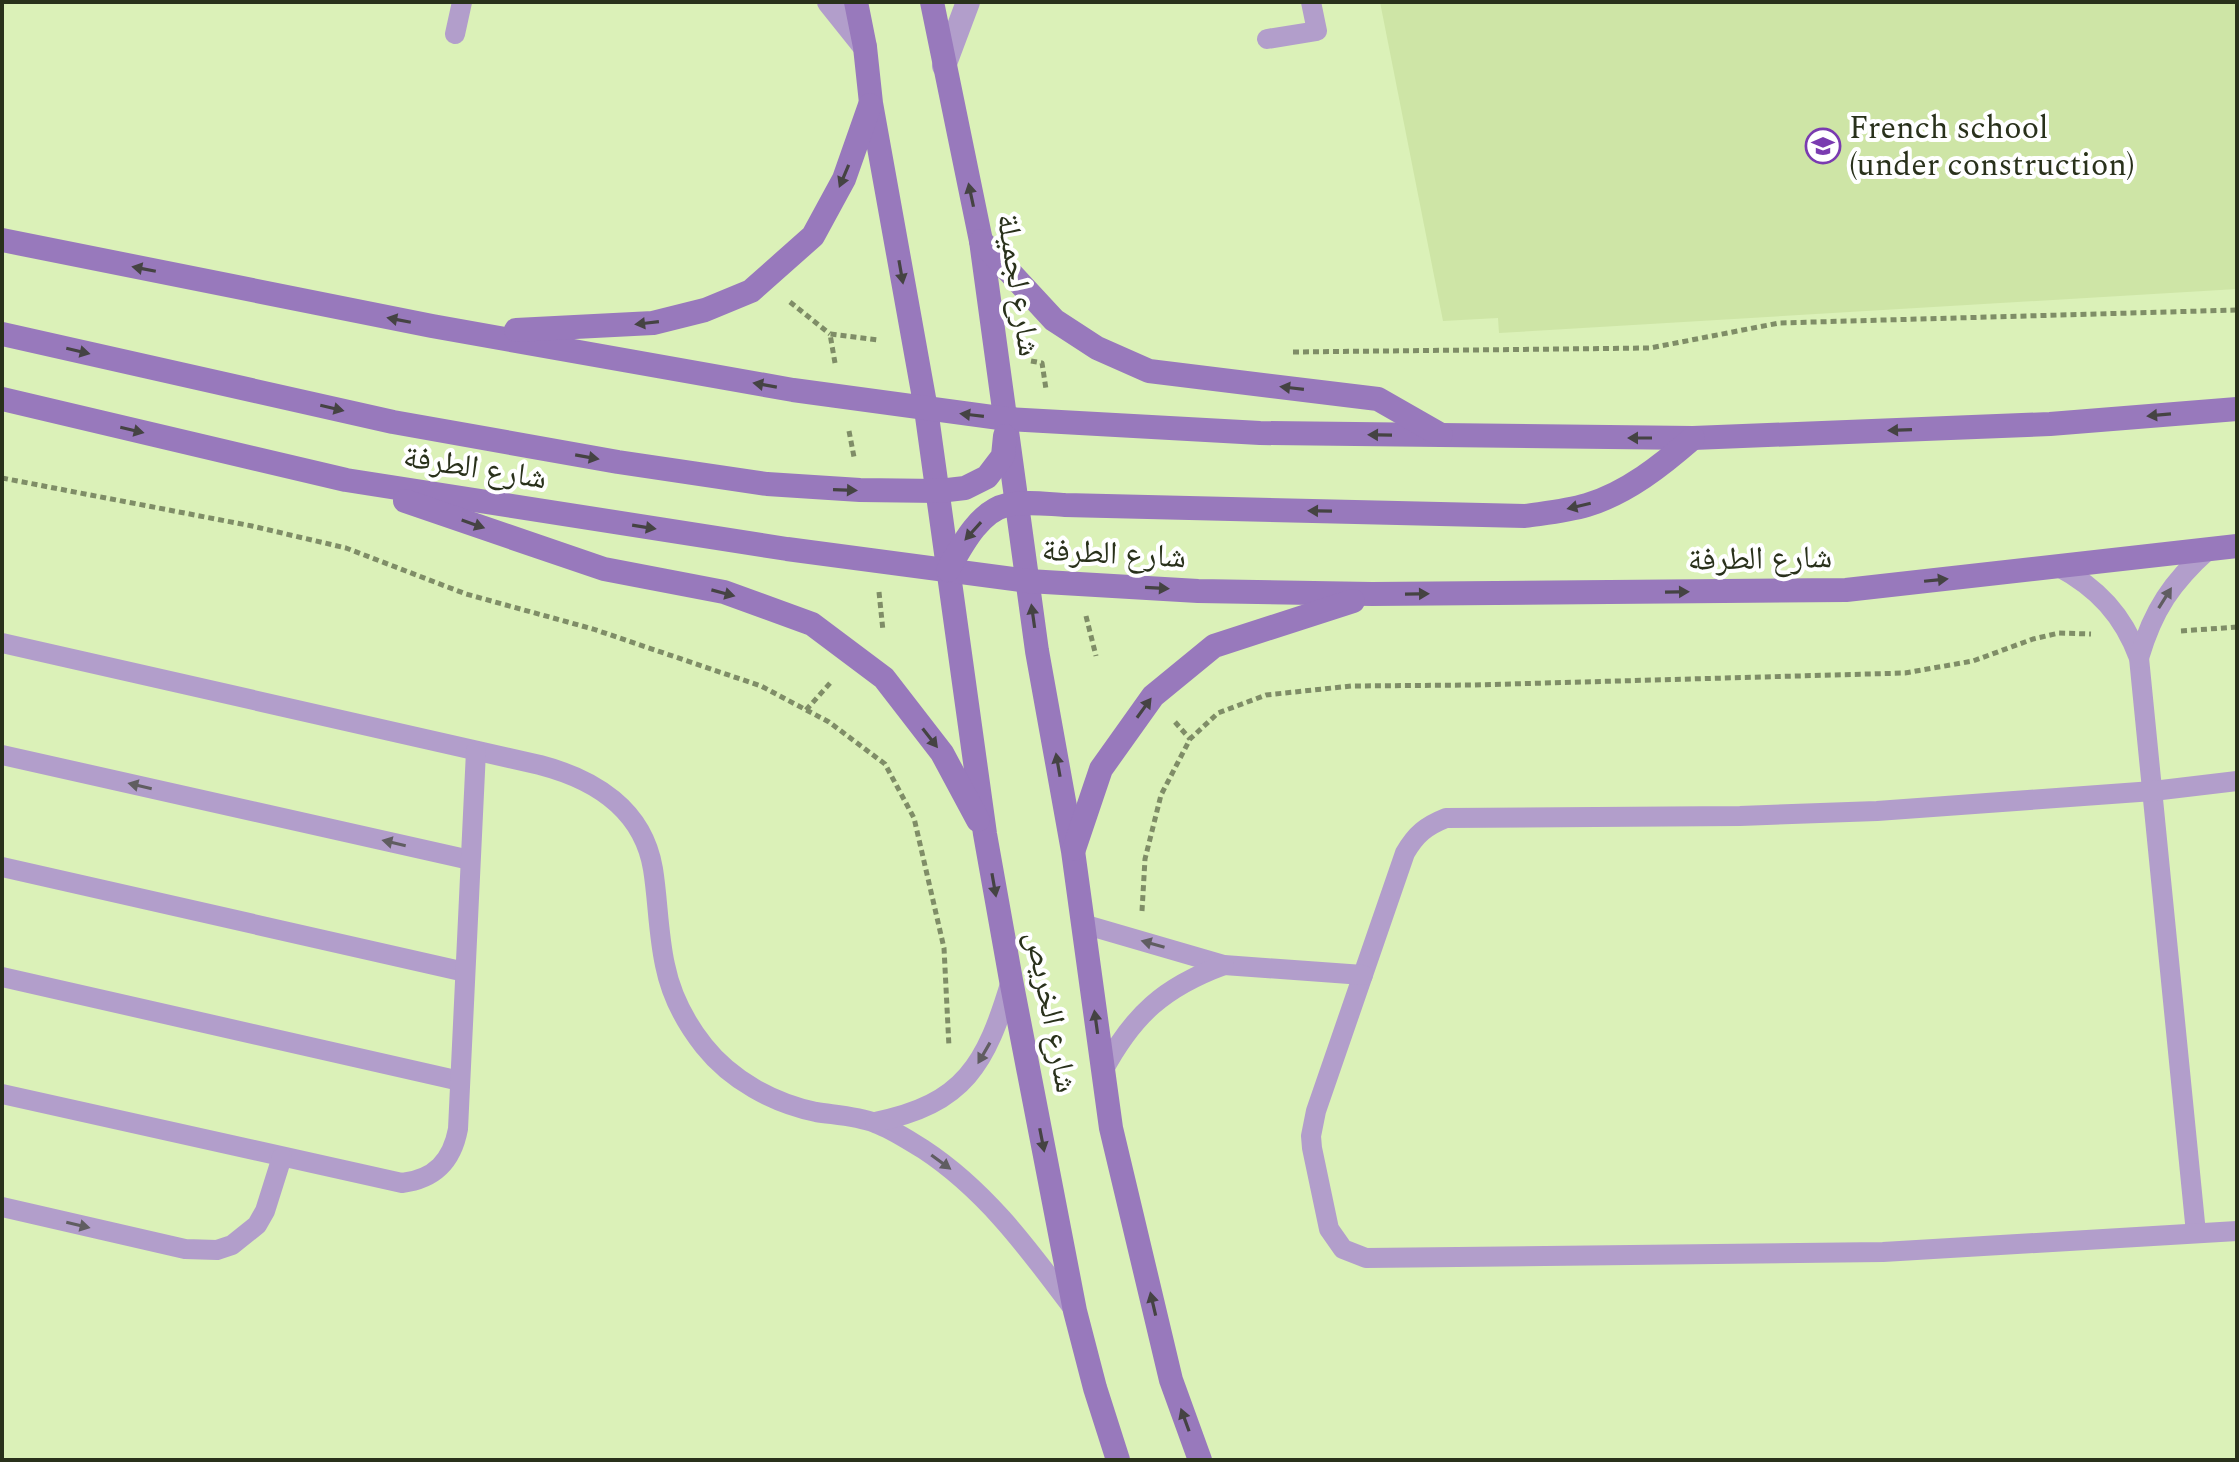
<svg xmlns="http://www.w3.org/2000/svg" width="2239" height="1462" font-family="Spectral,'Noto Naskh Arabic',serif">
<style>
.built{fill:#cee5a6}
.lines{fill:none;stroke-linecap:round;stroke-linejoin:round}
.path{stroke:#7f8d67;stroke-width:5;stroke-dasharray:6 4;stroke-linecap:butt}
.lane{stroke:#b29ecb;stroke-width:20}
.street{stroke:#b29ecb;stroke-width:24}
.secondary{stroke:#9879bc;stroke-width:24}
.oneway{fill:#454343}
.oneway2{fill:#605d61}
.labels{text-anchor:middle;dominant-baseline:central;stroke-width:8;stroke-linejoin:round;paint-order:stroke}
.poi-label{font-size:32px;fill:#29311b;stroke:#fff;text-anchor:start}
.street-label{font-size:32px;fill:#29311b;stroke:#fff}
</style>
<rect width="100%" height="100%" fill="#dbf1b8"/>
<!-- built -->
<polygon class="built" points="1380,2 2237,2 2237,289 1499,333 1498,318 1443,321"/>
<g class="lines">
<!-- path -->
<g class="path">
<polyline points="790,302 830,334"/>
<polyline points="1293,352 1650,348 1779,323 2237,310"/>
<polyline points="1031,361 1042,363 1046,389"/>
<polyline points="835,363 830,334 879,340"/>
<polyline points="849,431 854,457"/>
<polyline points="2,478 252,526 346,548 466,594 593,629 761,686 829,722 885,764 914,818 944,948 949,1047"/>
<polyline points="879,592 883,631"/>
<polyline points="1086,616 1096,656"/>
<polyline points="2181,631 2237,627"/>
<polyline points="806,710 832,681"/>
<polyline points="1175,722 1190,739"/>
<polyline points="1142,911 1145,859 1161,795 1190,739 1218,713 1266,695 1351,686 1474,685 1905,673 1973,661 2033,639 2059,633 2091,634"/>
</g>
<!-- lane -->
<g class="lane">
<polyline points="455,34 462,2"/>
<polyline points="1267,39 1317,31 1311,2"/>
<path d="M2057 566C2098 588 2123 615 2139 658L2196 1233"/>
<path d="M2 643 540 765C594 779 643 809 653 869 658 900 658 933 665 965 671 995 685 1022 704 1046 731 1080 773 1103 816 1112 835 1115 857 1116 875 1123 892 1129 908 1140 923 1149 987 1191 1030 1251 1075 1311"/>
<path d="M2139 658C2153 610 2172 582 2209 549"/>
<polyline points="2,755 470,860"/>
<path d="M2237 781 2153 791 1877 811 1740 816 1446 818C1426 826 1416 834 1405 853L1316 1111 1311 1136 1312 1148 1329 1229 1343 1249 1366 1258 1883 1252 2237 1231"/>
<polyline points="2,867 465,972"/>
<polyline points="1083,924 1224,965 1363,975"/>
<polyline points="2,977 460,1081"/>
<path d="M1103 1071C1133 1015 1164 987 1224 965"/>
<path d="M2 1094 402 1183C435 1179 452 1161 458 1129L476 751"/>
<path d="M875 1122C965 1104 986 1064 1011 981"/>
<polyline points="2,1207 185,1249 217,1250 232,1245 257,1225 265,1211 282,1157"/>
</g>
<!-- street -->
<g class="street">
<polyline points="829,2 865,47"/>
<polyline points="944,66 968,2"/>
</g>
<!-- secondary -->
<g class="secondary">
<polyline points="856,2 865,47 871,103 926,409 985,834 1011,980 1075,1311 1095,1388 1118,1460"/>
<polyline points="932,2 981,241 1037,651 1073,851 1111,1128 1171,1380 1200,1460"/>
<polyline points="2,240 432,326 793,390 1007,419 1260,433 1693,438 2050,424 2237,409"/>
<polyline points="981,241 1054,320 1097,348 1149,371 1378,399 1441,435"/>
<polyline points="516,330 653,323 705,310 751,291 813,236 844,179 870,105"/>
<polyline points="2,334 393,422 618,462 767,484 860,490 939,491 965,488 987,477 1003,456 1005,436"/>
<polyline points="2,399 346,480 787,549 1028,581 1198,591 1372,594 1846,590 2237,546"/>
<polyline points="405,501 604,569 724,592 812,624 884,678 942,753 978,820"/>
<path d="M948 570C961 547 979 511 1007 505 1026 501 1046 504 1065 505L1525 516C1545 513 1567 511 1587 505 1627 493 1662 465 1693 438"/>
<polyline points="1074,849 1101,769 1153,696 1214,646 1353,601"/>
</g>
</g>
<!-- one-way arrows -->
<defs><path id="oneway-solid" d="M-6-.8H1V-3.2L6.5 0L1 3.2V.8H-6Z" transform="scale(2)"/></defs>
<g class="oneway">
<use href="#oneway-solid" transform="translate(844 176) rotate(113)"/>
<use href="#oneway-solid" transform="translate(971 195) rotate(-102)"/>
<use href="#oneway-solid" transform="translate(144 269) rotate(-169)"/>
<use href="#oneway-solid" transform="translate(901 272) rotate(80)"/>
<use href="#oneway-solid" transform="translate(399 320) rotate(-169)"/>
<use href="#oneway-solid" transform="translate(647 323) rotate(173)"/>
<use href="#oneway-solid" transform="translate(78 351) rotate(13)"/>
<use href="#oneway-solid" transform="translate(765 385) rotate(-170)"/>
<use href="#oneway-solid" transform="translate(1292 388) rotate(-173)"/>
<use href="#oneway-solid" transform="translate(332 408) rotate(13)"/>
<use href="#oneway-solid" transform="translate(972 415) rotate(-173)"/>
<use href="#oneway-solid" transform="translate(2159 415) rotate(175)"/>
<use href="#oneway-solid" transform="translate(132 430) rotate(13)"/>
<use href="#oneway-solid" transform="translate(1900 430) rotate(178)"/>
<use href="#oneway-solid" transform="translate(1380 435) rotate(-179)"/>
<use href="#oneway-solid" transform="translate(1640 438) rotate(-180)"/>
<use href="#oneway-solid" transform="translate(587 457) rotate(10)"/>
<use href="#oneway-solid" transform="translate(845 490) rotate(2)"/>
<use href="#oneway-solid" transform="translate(1579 506) rotate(167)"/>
<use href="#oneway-solid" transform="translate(1320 511) rotate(-179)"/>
<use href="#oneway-solid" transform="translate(473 524) rotate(19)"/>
<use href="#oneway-solid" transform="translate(644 527) rotate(9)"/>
<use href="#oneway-solid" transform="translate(973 531) rotate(132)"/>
<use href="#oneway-solid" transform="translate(1936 580) rotate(-6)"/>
<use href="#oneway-solid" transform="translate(1157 588) rotate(3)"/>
<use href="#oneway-solid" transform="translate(1677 592) rotate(-1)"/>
<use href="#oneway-solid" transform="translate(723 593) rotate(15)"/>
<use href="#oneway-solid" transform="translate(1417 594) rotate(-1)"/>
<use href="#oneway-solid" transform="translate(1033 616) rotate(-98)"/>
<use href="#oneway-solid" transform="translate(1144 708) rotate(-54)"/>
<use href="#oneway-solid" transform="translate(930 738) rotate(52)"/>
<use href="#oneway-solid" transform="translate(1058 765) rotate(-100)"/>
<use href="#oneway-solid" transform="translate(994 885) rotate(80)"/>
<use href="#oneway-solid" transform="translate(1096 1022) rotate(-98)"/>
<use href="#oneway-solid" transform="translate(1042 1140) rotate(79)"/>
<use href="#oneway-solid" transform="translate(1153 1304) rotate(-103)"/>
<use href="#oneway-solid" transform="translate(1185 1420) rotate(-110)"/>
</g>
<g class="oneway2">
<use href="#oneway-solid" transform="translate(2165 598) rotate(-58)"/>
<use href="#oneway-solid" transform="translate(140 786) rotate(-167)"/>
<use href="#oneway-solid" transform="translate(394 843) rotate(-167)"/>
<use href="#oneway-solid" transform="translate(1153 944) rotate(-164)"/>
<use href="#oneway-solid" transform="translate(984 1053) rotate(120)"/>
<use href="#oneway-solid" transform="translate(941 1162) rotate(36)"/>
<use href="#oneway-solid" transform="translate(78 1225) rotate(13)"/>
</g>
<!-- icons -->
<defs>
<g id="school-ring" transform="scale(1.8)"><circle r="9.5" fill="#fff" stroke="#7a3bb0" stroke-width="1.5"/><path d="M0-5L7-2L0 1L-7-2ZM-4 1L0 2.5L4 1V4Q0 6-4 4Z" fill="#7a3bb0"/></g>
</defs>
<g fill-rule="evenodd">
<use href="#school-ring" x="1823" y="146"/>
</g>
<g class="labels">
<!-- poi labels -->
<g class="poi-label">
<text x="1849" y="128">French school<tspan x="1849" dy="37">(under construction)</tspan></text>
</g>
<!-- street labels -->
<g class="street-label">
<text transform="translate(1018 285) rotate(81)">شارع لجميلة</text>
<text transform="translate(475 468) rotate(9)">شارع الطرفة</text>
<text transform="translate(1114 554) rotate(3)">شارع الطرفة</text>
<text transform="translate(1760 559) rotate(-1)">شارع الطرفة</text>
<text transform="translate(1051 1012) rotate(79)">شارع الخريص</text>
</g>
</g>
<!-- border -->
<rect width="2239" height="1462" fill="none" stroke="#29311b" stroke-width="8"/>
</svg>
